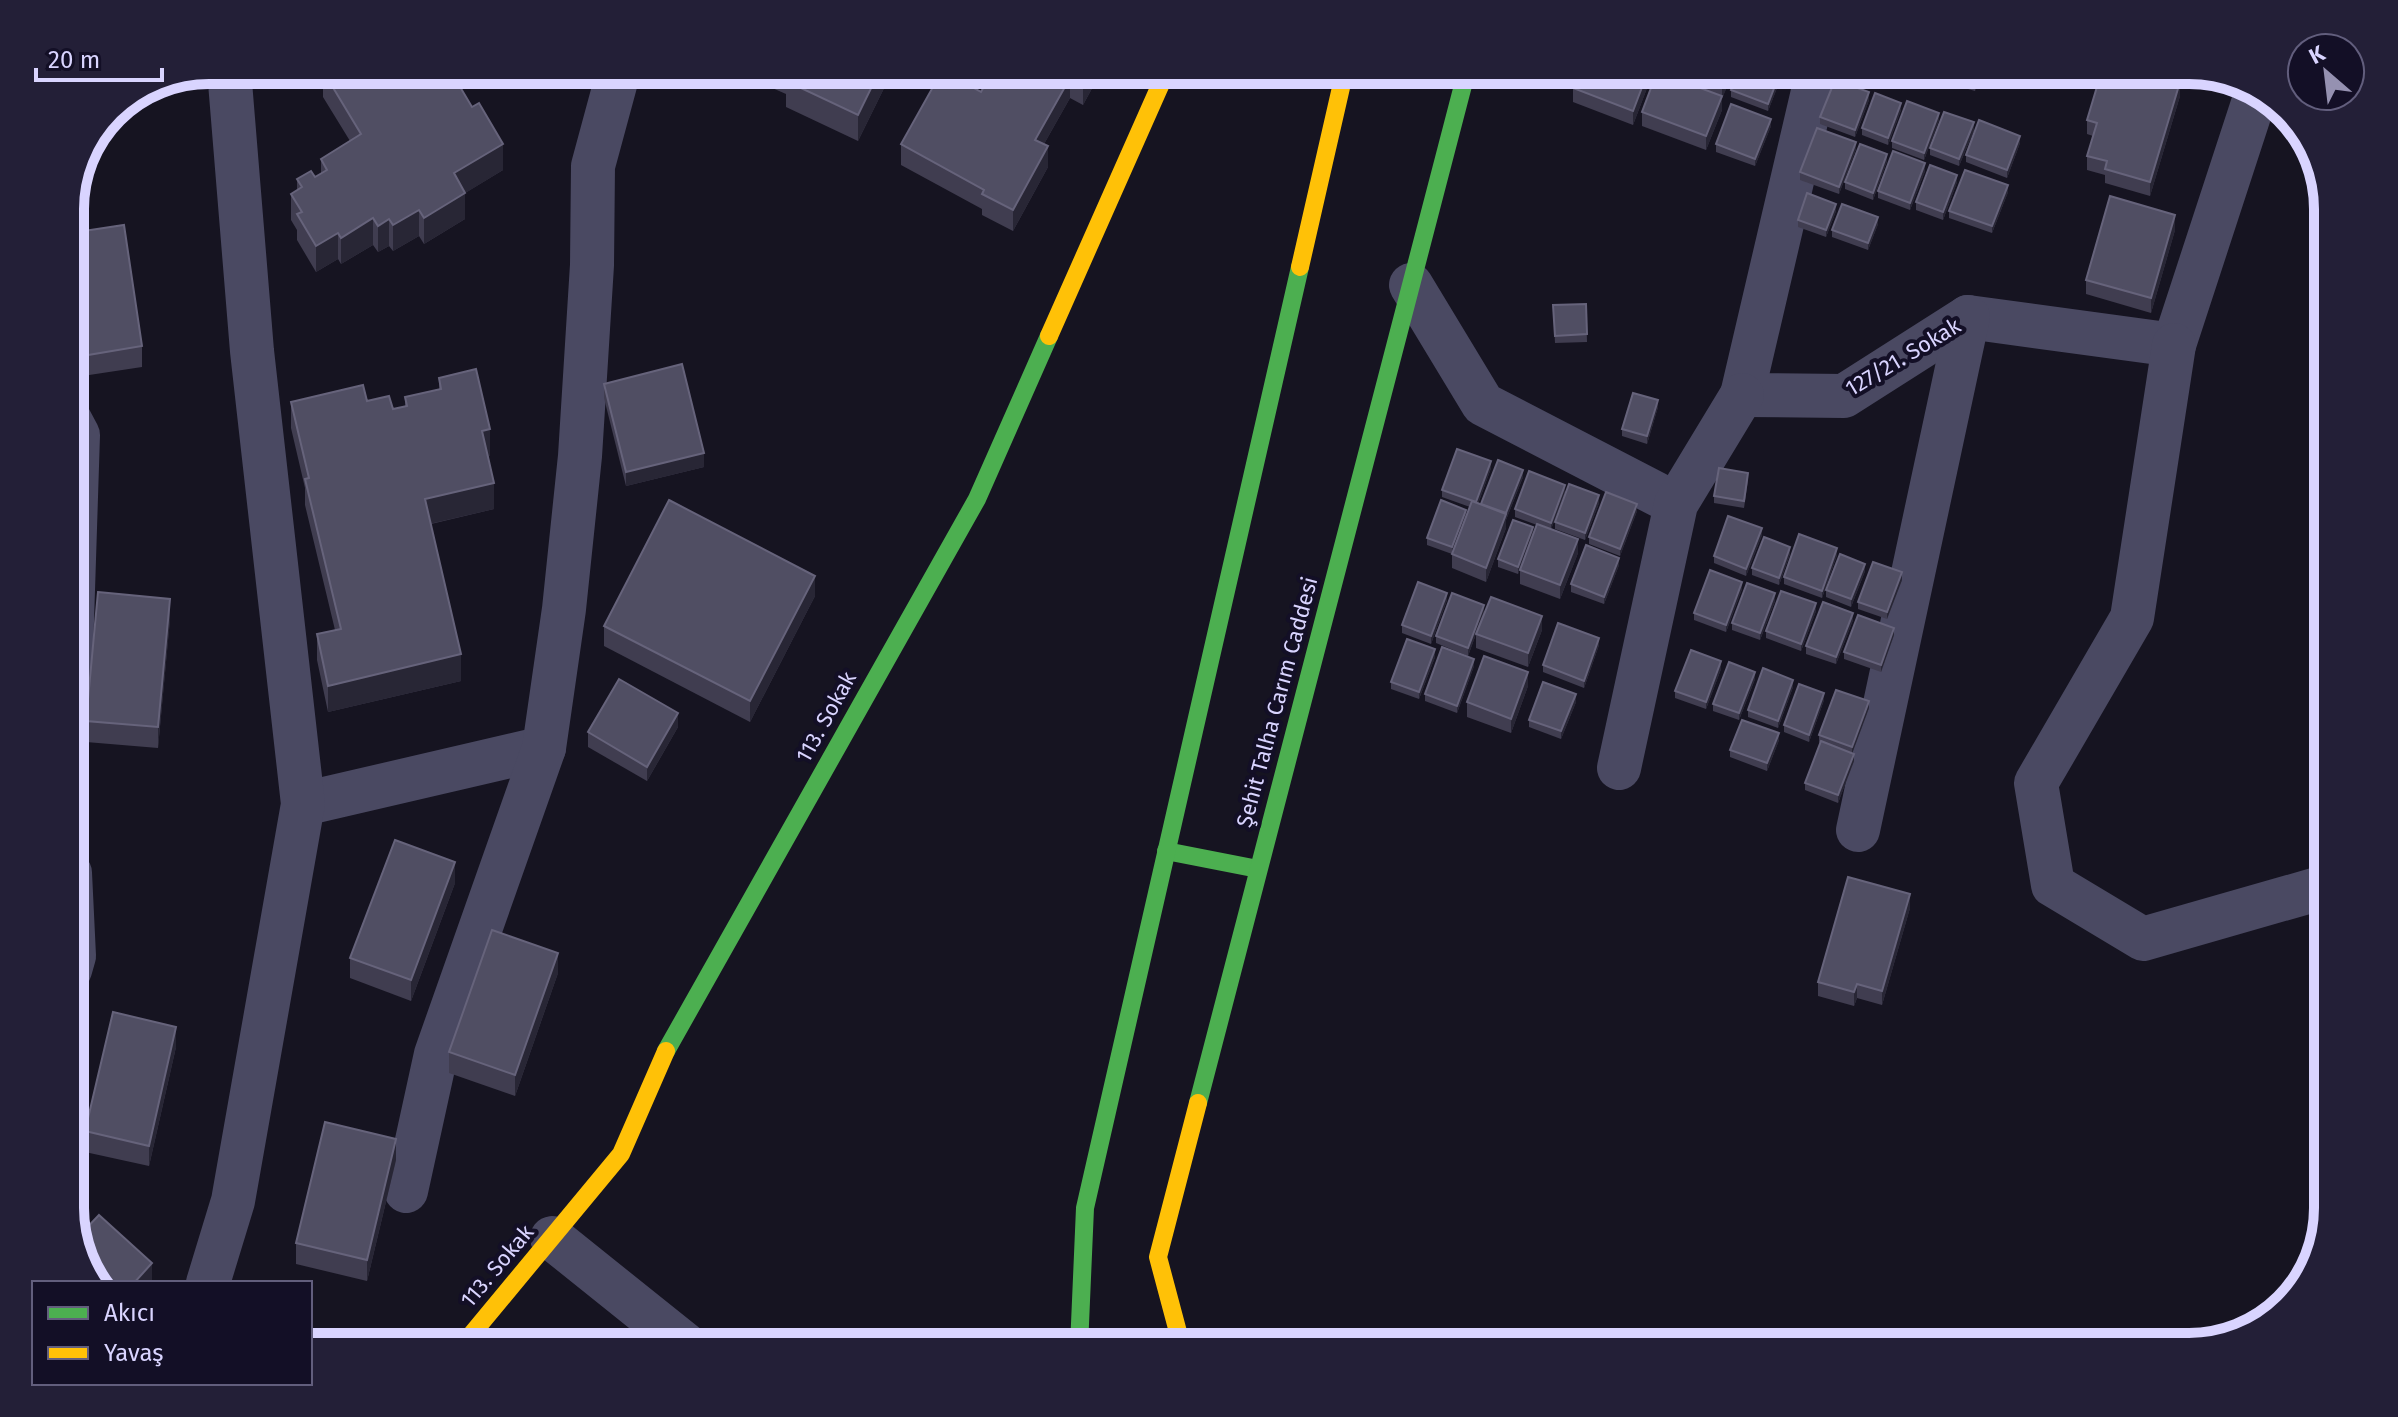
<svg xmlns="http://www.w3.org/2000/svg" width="2398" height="1417" font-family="'Fira Sans',sans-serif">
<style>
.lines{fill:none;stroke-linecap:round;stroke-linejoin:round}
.street{stroke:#4a4962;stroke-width:44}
.fast{stroke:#4caf50;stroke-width:18}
.slow{stroke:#ffc107;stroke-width:18}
.wall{fill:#403d50}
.shaded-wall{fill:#282635}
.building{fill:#504e63;stroke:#66637b;stroke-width:2}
.labels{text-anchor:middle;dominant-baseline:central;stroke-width:8;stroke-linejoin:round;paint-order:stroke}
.street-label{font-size:22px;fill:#d9d4ff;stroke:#130f26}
.rim{fill:none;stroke:#d9d4ff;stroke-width:10}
</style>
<rect width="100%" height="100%" fill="#161421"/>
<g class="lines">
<!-- street -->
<g class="street">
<polyline points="1818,70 1742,395 1844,396 1968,317 2174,345 2258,88"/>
<polyline points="1411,285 1483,404 1676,504"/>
<polyline points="2174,345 2132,618 2036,783 2053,885 2143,939 2328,886"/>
<polyline points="70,420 78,435 70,683"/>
<polyline points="1619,768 1676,504 1742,395"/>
<polyline points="303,804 544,748"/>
<polyline points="1858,830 1968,317"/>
<polyline points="70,873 74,956 70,970"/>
<polyline points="406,1191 436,1054 544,748 564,609 580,456 592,265 593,166 619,70"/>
<polyline points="552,1238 688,1347"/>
<polyline points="208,1283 233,1201 303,804 252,351 229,70"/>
</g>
<!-- fast -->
<g class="fast">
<polyline points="1166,851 1258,869"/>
<polyline points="666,1051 977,499 1049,336"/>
<polyline points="1198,1103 1467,70"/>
<polyline points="1079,1347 1085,1208 1300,267"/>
</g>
<!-- slow -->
<g class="slow">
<polyline points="1300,267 1345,70"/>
<polyline points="1049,336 1167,70"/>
<polyline points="461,1347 621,1154 666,1051"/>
<polyline points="1182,1347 1158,1257 1198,1103"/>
</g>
</g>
<!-- wall -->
<g class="wall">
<polygon points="320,70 450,70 503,170 465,193 465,219 424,244 419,236 393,251 389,246 378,252 373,245 341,264 338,259 316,272 297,240 297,230 291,220 291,194 297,190 297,179 315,177 321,174 321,159 350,141 323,97 323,84 320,78"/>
<polygon points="757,70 893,70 858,141 786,107 786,94 770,87 770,76"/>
<polygon points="976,70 1102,70 1083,105 1070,98 1044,144 1048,167 1013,231 982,215 982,209 901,165 901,144 981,92 987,82 976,76"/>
<polygon points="1658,70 1734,70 1722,98 1722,110 1706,150 1642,126 1642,112"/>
<polygon points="1782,70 1782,75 1768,111 1731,97 1731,90"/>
<polygon points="1910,70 1981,70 1975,91 1910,72"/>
<polygon points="1573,88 1647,88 1633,125 1573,102"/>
<polygon points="2180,96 2150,196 2105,183 2105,175 2087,170 2087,156 2093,136 2087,134 2087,120"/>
<polygon points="1869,100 1855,137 1820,124 1820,117"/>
<polygon points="1901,110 1888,145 1862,135 1862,128"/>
<polygon points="1939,120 1924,160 1892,148 1892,141"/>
<polygon points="1771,126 1755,166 1716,152 1716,144"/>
<polygon points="1974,130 1959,166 1930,155 1930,148"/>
<polygon points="2020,143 2007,178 1966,162 1966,155"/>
<polygon points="1856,149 1839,194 1800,180 1800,172"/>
<polygon points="1887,161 1873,200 1845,189 1845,182"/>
<polygon points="1925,171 1910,210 1878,198 1878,191"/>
<polygon points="1957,182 1943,220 1916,210 1916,202"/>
<polygon points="2008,192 1992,233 1949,218 1949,211"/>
<polygon points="1836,211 1826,237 1798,227 1798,220"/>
<polygon points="1878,224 1868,250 1832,237 1832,230"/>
<polygon points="2175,230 2151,313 2086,294 2086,280"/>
<polygon points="70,233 142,346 142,367 76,377 70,342"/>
<polygon points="1586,304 1587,342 1555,343 1553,305"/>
<polygon points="439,378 490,456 488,456 494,509 431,524 461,681 328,712 317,660 317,634 335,630 305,505 305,488 291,428 291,402 367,401 393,409 405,407 405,397 439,389"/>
<polygon points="604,384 704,467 626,486 604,398"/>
<polygon points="1658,407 1647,444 1622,436 1622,429"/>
<polygon points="1491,468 1478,504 1481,505 1523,477 1506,520 1506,528 1486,582 1452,568 1452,554 1427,545 1427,538 1466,516 1470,507 1442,497 1442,490"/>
<polygon points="1748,480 1744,508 1714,503 1714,496"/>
<polygon points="1565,492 1551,529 1578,553 1560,599 1520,584 1520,570 1528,549 1518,574 1498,567 1498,559 1533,534 1537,525 1515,517 1515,509"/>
<polygon points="1599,503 1585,540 1555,529 1555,522"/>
<polygon points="1637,511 1620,556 1589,544 1589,537"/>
<polygon points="1762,535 1746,576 1714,563 1714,556"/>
<polygon points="1790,554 1779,585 1752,575 1752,568"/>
<polygon points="1837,555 1822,598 1784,584 1784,577"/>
<polygon points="1619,565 1604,604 1571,592 1571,584"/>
<polygon points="1865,571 1851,607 1826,597 1826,590"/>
<polygon points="1902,580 1887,619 1858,609 1858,602"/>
<polygon points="1742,589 1726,632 1694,620 1694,613"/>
<polygon points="815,596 750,722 604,646 604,626"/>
<polygon points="1447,600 1431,644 1402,633 1402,625"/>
<polygon points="1775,601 1760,640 1732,630 1732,623"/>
<polygon points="1816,611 1801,651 1766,638 1766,631"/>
<polygon points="1484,612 1468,656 1436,643 1436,636"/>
<polygon points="170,619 158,748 86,742 86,721"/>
<polygon points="1853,620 1836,664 1806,654 1806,646"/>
<polygon points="1542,630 1528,667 1476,648 1476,634"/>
<polygon points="1894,635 1881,672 1844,659 1844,652"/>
<polygon points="1599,645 1584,688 1543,672 1543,665"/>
<polygon points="1435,657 1419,699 1391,689 1391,682"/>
<polygon points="1474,666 1457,713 1425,701 1425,694"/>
<polygon points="1721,669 1706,709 1675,698 1675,691"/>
<polygon points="1755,679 1739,720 1713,711 1713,704"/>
<polygon points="1528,686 1511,733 1467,717 1467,702"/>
<polygon points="1793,687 1778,728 1748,717 1748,710"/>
<polygon points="1824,700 1809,742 1784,732 1784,725"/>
<polygon points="1576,702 1561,739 1529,727 1529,720"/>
<polygon points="1869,708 1852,753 1854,761 1838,803 1805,790 1805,783 1820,743 1819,742 1819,735"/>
<polygon points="678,727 647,781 588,747 588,732"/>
<polygon points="1779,740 1767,771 1730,757 1730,750"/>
<polygon points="455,883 411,1001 350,978 350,958"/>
<polygon points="1910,908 1882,1005 1857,998 1854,1006 1818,996 1818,982"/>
<polygon points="558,973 515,1096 449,1073 449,1052"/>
<polygon points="176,1047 149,1166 85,1152 85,1131"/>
<polygon points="396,1160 367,1281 296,1264 296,1243"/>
</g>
<!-- shaded-wall -->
<g class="shaded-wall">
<polygon points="880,70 893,70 858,141 858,115"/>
<polygon points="1091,70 1102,70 1083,105 1083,85"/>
<polygon points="1728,70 1734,70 1722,99 1722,85"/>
<polygon points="1781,70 1782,75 1768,111 1768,104"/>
<polygon points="1977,70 1981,70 1975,91 1975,77"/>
<polygon points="1647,74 1647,88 1633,125 1633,111"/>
<polygon points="1070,78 1070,98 1035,160 1035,140"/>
<polygon points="2180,82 2180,96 2150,196 2150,182"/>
<polygon points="1869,92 1869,100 1855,137 1855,130"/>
<polygon points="1722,96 1722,110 1706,150 1706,136"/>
<polygon points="1901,103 1901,110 1888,145 1888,138"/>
<polygon points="1939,113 1939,120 1924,160 1924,153"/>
<polygon points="1771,119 1771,126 1755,166 1755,159"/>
<polygon points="1974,122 1974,130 1959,166 1959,159"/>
<polygon points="2020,136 2020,143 2007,178 2007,170"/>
<polygon points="1856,142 1856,149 1839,194 1839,187"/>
<polygon points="503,144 503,170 454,200 454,173"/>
<polygon points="1048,146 1048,167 1013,231 1013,210"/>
<polygon points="1887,154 1887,161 1873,200 1873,193"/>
<polygon points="1925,163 1925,171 1910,210 1910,203"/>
<polygon points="1957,175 1957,182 1943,220 1943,212"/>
<polygon points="2008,185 2008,192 1992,233 1992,226"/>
<polygon points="465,193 465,219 424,244 424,218"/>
<polygon points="1836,204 1836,211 1826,237 1826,230"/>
<polygon points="419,210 419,236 393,251 393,225"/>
<polygon points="2175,215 2175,230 2151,313 2151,298"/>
<polygon points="1878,217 1878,224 1868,250 1868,243"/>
<polygon points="373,218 373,245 341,264 341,238"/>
<polygon points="389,219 389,246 378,252 378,226"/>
<polygon points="338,233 338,259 316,272 316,246"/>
<polygon points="1658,400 1658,407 1647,444 1647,436"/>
<polygon points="490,429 490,456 482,458 482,431"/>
<polygon points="704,453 704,467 626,486 626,472"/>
<polygon points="1491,461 1491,468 1476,509 1476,502"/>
<polygon points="1523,470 1523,477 1506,520 1506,513"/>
<polygon points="494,483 494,509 425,525 425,499"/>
<polygon points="1565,485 1565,492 1551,530 1551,523"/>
<polygon points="1599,495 1599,503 1585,540 1585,533"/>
<polygon points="1637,504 1637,511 1620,556 1620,549"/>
<polygon points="1466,510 1466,517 1452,554 1452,547"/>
<polygon points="1506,514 1506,528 1486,582 1486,568"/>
<polygon points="1533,527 1533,534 1518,574 1518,567"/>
<polygon points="1762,528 1762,535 1746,576 1746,569"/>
<polygon points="1578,539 1578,553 1560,599 1560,585"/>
<polygon points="1790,547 1790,554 1779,585 1779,578"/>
<polygon points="1837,548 1837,555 1822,598 1822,591"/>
<polygon points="1619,558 1619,565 1604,604 1604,597"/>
<polygon points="1865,564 1865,571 1851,607 1851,599"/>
<polygon points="1902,572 1902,580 1887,619 1887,612"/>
<polygon points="815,576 815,596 750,722 750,701"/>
<polygon points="1742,582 1742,589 1726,632 1726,625"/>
<polygon points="1447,593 1447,600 1431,644 1431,636"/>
<polygon points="1775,593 1775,601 1760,640 1760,633"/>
<polygon points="170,599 170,619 158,748 158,727"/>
<polygon points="1816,603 1816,611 1801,651 1801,644"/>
<polygon points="1484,605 1484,612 1468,656 1468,648"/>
<polygon points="1853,613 1853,620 1836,664 1836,657"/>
<polygon points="1542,616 1542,630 1528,667 1528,653"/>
<polygon points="1894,628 1894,635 1881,672 1881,665"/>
<polygon points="1599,638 1599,645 1584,688 1584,681"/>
<polygon points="1435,649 1435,657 1419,699 1419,692"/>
<polygon points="461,654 461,681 328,712 328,686"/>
<polygon points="1474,659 1474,666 1457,713 1457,706"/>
<polygon points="1721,661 1721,669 1706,709 1706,702"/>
<polygon points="1528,672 1528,686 1511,733 1511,719"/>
<polygon points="1755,672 1755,679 1739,720 1739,713"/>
<polygon points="1793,680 1793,687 1778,728 1778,721"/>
<polygon points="1824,693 1824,700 1809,742 1809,735"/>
<polygon points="1576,694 1576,702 1561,739 1561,731"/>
<polygon points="1869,701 1869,708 1852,754 1852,747"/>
<polygon points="678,713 678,727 647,781 647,767"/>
<polygon points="1779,733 1779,740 1767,771 1767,763"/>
<polygon points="1854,754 1854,761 1838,803 1838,795"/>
<polygon points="455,862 455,883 411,1001 411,980"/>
<polygon points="1910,894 1910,908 1882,1005 1882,991"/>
<polygon points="558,953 558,973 515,1096 515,1075"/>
<polygon points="1857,984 1857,998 1854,1006 1854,992"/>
<polygon points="176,1027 176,1047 149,1166 149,1146"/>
<polygon points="396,1139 396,1160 367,1281 367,1260"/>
<polygon points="152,1263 152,1283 134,1283"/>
</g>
<!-- building -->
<g class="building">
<polygon points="325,70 450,70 472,107 479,103 503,144 454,173 465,193 424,218 419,210 393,225 389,219 378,226 373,218 341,238 338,233 316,246 297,214 302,212 291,194 302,187 297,179 311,171 315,177 327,170 321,159 361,134 323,71"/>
<polygon points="790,70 880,70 858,115 786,81"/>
<polygon points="993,70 1091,70 1083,85 1070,78 1035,140 1048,146 1013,210 982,194 984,190 901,144 938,78 957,88 961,81 981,92"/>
<polygon points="1579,70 1638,70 1647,74 1633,111 1573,88"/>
<polygon points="1684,70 1728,70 1722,85"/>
<polygon points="1739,70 1781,70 1768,104 1731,90"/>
<polygon points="1951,70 1977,70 1975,77"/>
<polygon points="2102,70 2139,70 2180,82 2150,182 2105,169 2107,161 2087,156 2097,123 2087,120"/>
<polygon points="1657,72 1722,96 1706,136 1642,112"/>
<polygon points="1835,80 1869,92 1855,130 1820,117"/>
<polygon points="1875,93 1901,103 1888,138 1862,128"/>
<polygon points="1907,101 1939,113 1924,153 1892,141"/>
<polygon points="1731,104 1771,119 1755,159 1716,144"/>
<polygon points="1944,112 1974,122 1959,159 1930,148"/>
<polygon points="1979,120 2020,136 2007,170 1966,155"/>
<polygon points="1817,128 1856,142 1839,187 1800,172"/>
<polygon points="1860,144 1887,154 1873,193 1845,182"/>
<polygon points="1893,151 1925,163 1910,203 1878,191"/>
<polygon points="1930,165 1957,175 1943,212 1916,202"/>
<polygon points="1965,170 2008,185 1992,226 1949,211"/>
<polygon points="1807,193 1836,204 1826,230 1798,220"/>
<polygon points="2110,196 2175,215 2151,298 2086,280"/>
<polygon points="1842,204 1878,217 1868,243 1832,230"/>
<polygon points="124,225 142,346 76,357 70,322 70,233"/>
<polygon points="1586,304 1587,334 1555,336 1553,305"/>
<polygon points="682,364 704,453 626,472 604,384"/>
<polygon points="476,369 490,429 482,431 494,483 425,499 461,654 328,686 317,634 341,629 305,479 309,478 291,402 363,385 367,401 389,396 393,409 407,406 405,397 441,389 439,378"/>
<polygon points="1633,393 1658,400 1647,436 1622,429"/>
<polygon points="1457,449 1491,461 1476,502 1442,490"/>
<polygon points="1498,460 1523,470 1506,513 1481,504"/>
<polygon points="1719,468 1748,473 1744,501 1714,496"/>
<polygon points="1529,471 1565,485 1551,523 1515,509"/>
<polygon points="1569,484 1599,495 1585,533 1555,522"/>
<polygon points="1606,492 1637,504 1620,549 1589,537"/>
<polygon points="669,500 815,576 750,701 604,626"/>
<polygon points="1441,500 1466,510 1452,547 1427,538"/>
<polygon points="1472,501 1506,514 1486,568 1452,554"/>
<polygon points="1728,516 1762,528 1746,569 1714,556"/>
<polygon points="1513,520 1533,527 1518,567 1498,559"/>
<polygon points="1537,524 1578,539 1560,585 1520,570"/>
<polygon points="1799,534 1837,548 1822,591 1784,577"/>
<polygon points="1764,537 1790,547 1779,578 1752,568"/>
<polygon points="1586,545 1619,558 1604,597 1571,584"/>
<polygon points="1840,554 1865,564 1851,599 1826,590"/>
<polygon points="1873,562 1902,572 1887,612 1858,602"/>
<polygon points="1710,570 1742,582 1726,625 1694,613"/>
<polygon points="1418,582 1447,593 1431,636 1402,625"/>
<polygon points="1747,583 1775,593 1760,633 1732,623"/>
<polygon points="1781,591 1816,603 1801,644 1766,631"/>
<polygon points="98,592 170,599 158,727 86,721"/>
<polygon points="1452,593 1484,605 1468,648 1436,636"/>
<polygon points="1491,597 1542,616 1528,653 1476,634"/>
<polygon points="1823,602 1853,613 1836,657 1806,646"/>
<polygon points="1858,615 1894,628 1881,665 1844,652"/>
<polygon points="1558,623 1599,638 1584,681 1543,665"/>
<polygon points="1407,639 1435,649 1419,692 1391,682"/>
<polygon points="1442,647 1474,659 1457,706 1425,694"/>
<polygon points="1691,650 1721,661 1706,702 1675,691"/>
<polygon points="1484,656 1528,672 1511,719 1467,702"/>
<polygon points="1729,662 1755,672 1739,713 1713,704"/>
<polygon points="1763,668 1793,680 1778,721 1748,710"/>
<polygon points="619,679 678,713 647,767 588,732"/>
<polygon points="1543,682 1576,694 1561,731 1529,720"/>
<polygon points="1799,684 1824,693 1809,735 1784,725"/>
<polygon points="1836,690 1869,701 1852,747 1819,735"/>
<polygon points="1742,720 1779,733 1767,763 1730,750"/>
<polygon points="1821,741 1854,754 1838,795 1805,783"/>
<polygon points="395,840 455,862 411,980 350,958"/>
<polygon points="1848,877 1910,894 1882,991 1857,984 1854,992 1818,982"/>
<polygon points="492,930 558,953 515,1075 449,1052"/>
<polygon points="113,1012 176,1027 149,1146 85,1131"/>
<polygon points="325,1122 396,1139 367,1260 296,1243"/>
<polygon points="99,1215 152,1263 134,1283 93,1283 77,1238"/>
</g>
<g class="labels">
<!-- street labels -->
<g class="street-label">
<text transform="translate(1903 357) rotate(-31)">127/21. Sokak</text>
<text transform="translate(1277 702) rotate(-75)">Şehit Talha Carım Caddesi</text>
<text transform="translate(826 717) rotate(-61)">113. Sokak</text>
<text transform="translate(497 1266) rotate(-50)">113. Sokak</text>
</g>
</g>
<!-- crop -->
<path d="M0 0H2398V1417H0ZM209 84H2189A125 125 0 0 1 2314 209V1208A125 125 0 0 1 2189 1333H209A125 125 0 0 1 84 1208V209A125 125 0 0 1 209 84Z" fill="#231f37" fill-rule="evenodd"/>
<path class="rim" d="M209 84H2189A125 125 0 0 1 2314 209V1208A125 125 0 0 1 2189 1333H209A125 125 0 0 1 84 1208V209A125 125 0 0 1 209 84Z"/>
<!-- legend -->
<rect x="32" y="1281" width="280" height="104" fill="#130f26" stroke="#625e7d" stroke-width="2"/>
<rect x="48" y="1307" width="40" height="12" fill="#4caf50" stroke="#625e7d" stroke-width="2"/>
<text x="104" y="1321" font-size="24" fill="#d9d4ff">Akıcı</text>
<rect x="48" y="1347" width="40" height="12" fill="#ffc107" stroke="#625e7d" stroke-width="2"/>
<text x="104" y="1361" font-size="24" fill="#d9d4ff">Yavaş</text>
<!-- north arrow -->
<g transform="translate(2326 72) rotate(332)"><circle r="38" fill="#130f26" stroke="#625e7d" stroke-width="2"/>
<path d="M0-6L14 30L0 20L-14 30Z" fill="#9591b1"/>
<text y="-12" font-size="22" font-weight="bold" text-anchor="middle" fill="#d9d4ff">K</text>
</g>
<!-- scale -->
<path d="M36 68v12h126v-12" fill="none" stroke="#d9d4ff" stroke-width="4"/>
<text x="48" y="68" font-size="24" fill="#d9d4ff" stroke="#130f26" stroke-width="6" paint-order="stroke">20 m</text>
</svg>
